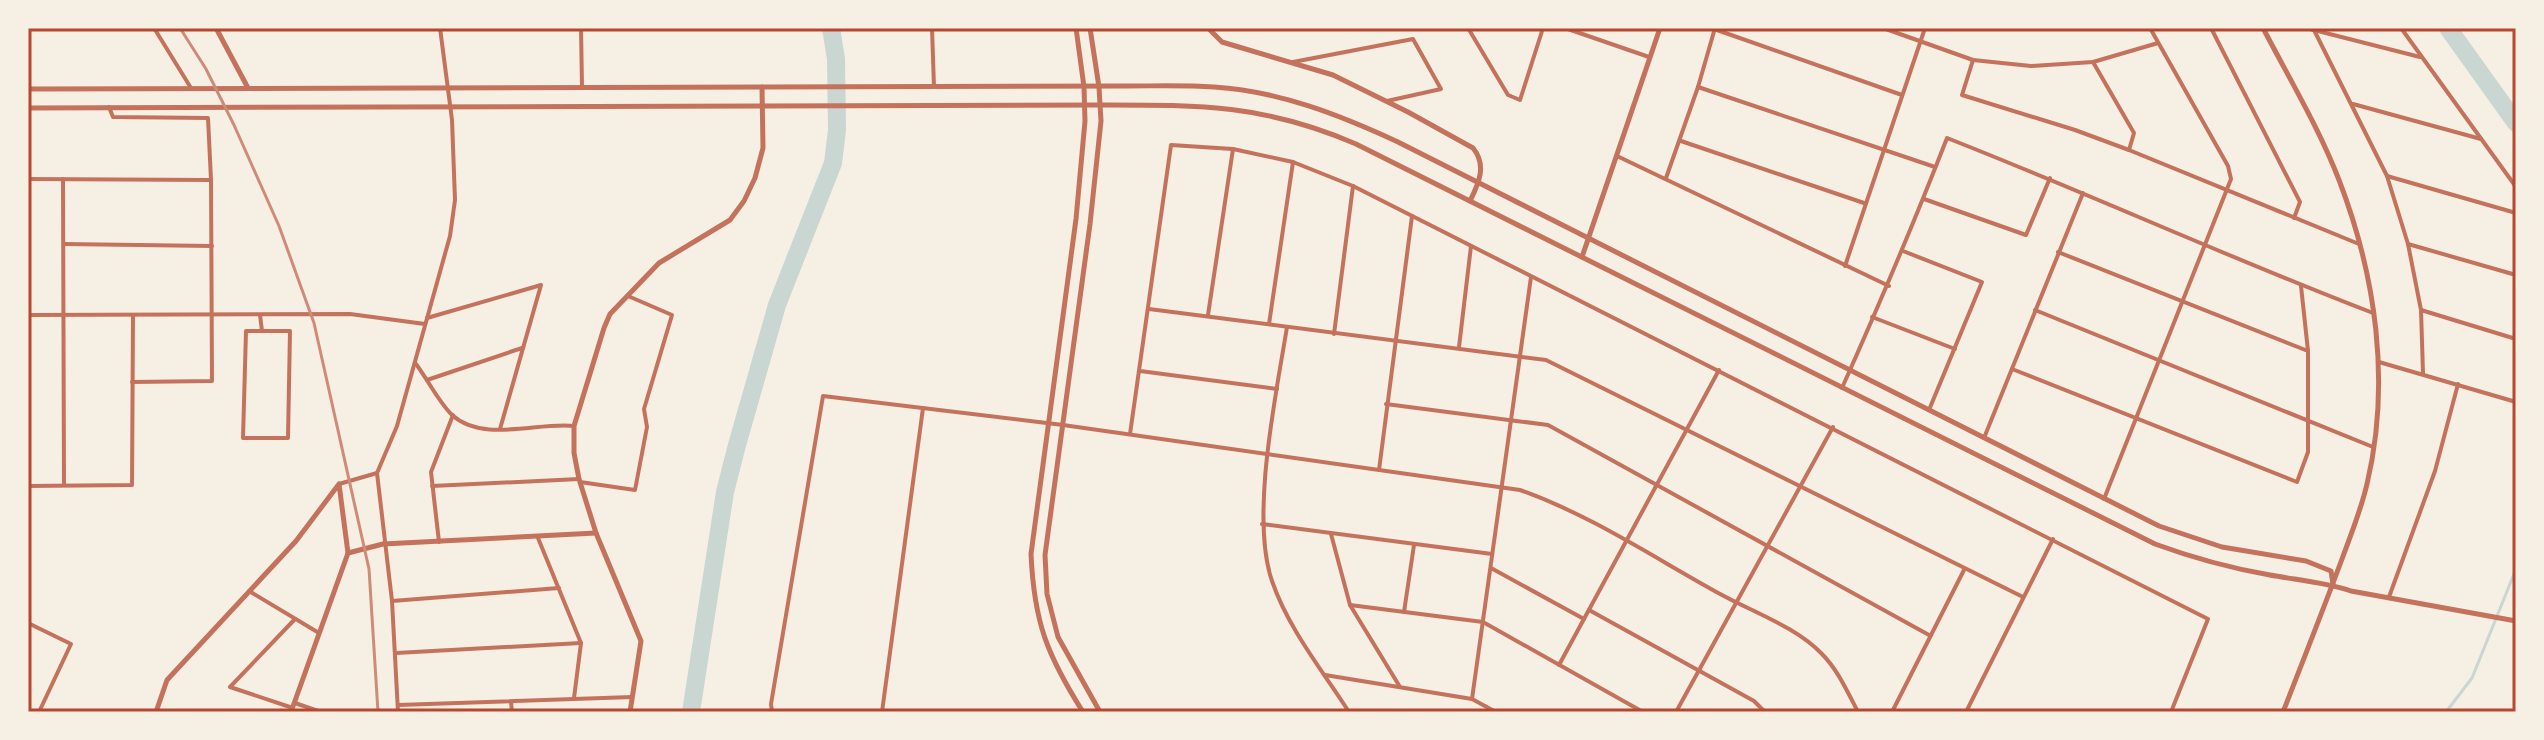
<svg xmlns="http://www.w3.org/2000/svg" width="2544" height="740" font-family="'Exo 2',sans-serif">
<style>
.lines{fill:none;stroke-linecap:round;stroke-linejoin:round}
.stream{stroke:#c9d6d2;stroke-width:3}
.river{stroke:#c9d6d2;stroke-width:18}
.minor{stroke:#c5725c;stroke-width:4}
.tertiary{stroke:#c5725c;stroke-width:5}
.rail{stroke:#cf8b77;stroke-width:3}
.neatline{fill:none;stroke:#b5482f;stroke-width:3}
</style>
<rect width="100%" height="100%" fill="#f6efe4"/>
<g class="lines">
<!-- stream -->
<polyline class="stream" points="2446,712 2472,678 2516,569"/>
<!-- river -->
<g class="river">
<polyline points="2448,28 2516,123"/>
<polyline points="691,712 725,492 737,445 777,305 833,163 837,130 836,59 831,28"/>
</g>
<!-- minor -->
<g class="minor">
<polyline points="154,28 191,88"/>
<polyline points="581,28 582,87"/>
<polyline points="932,28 934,87"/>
<polyline points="1468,28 1508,95 1520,100 1543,28"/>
<polyline points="1565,28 1649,57"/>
<polyline points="1883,28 1973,60 2031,66 2093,62 2158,43"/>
<polyline points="2211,28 2300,202 2294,218"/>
<polyline points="2306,28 2420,57"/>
<polyline points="2313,28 2387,176 2408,244 2421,310 2423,373"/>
<polyline points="2401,28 2516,187"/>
<polyline points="1714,29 1902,95"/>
<polyline points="1973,60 1962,95 2075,130 2129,150 2359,244"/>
<polyline points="1293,62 1413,39 1441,89 1387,101"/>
<polyline points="2093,62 2134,133 2129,150"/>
<polyline points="1698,87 1935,167"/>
<polyline points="2353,104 2481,139"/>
<polyline points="109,107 113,117 208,118 211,180 212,381 132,382"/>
<polyline points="1681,141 1864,203"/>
<polyline points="1617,156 1889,286"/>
<polyline points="2387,176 2516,213"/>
<polyline points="1666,178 1698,87 1715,28"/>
<polyline points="28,179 211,180"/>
<polyline points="63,179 64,485"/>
<polyline points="1924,199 2026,235 2050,178"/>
<polyline points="64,244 212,246"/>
<polyline points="2408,244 2516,275"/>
<polyline points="1903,251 1982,282 1929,410"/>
<polyline points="2058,252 2308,351"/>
<polyline points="1845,266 1925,28"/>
<polyline points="1149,309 1546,360 2023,597"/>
<polyline points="2035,310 2373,447"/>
<polyline points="2421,310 2516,339"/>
<polyline points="28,315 350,314 425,324"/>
<polyline points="260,315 262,331"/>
<polyline points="1208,315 1233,149"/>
<polyline points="1872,317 1955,349"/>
<polyline points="427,318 541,285 500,429"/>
<polyline points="1269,324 1293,162"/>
<path d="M1287 327C1276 395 1250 517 1272 581 1288 628 1322 670 1349 712"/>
<polygon points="246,331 290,331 288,438 243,438"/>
<polyline points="1334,334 1353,186"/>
<polyline points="1459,347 1471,246"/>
<polyline points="2379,362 2516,402"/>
<path d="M416 364C428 380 438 401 452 415 483 443 537 422 574 426"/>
<polyline points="2012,369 2297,482 2308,452 2308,351 2301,286"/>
<polyline points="1140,371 1277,389"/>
<polyline points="427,380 522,348"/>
<path d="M1842 388C1879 305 1914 223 1947 138 2090 194 2229 258 2373 313"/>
<polyline points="1386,404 1548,425 1929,635"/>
<polyline points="1130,434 1171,145 1233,149 1293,162 1353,186 2208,619 2171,712"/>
<polyline points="1984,438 2083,193"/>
<polyline points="1379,470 1412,216"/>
<polyline points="580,482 635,490 647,427 644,409 672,315 628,296"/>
<polyline points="339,484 377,473"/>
<polyline points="28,486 132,485 133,316"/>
<polyline points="432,486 579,479"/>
<polyline points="2104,499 2231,179 2228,166 2150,28"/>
<polyline points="1262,524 1492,554"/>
<polyline points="1331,534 1350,605 1400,687"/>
<polyline points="538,538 581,643 574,698"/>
<polyline points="439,542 431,472 453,415"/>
<polyline points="1491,568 1584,619"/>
<polyline points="249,591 319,633"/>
<polyline points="2389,597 2435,471 2458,384"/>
<polyline points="392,601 559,588"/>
<polyline points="1350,605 1483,622 1643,712"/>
<polyline points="1589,610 1754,701 1765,712"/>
<polyline points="1404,612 1414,545"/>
<polyline points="28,623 71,644 39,712"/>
<polyline points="396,653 581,643"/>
<polyline points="1559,665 1719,370"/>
<polyline points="1325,675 1472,699 1496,712"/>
<polyline points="1472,699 1531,277"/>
<polyline points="511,702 512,712"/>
<polyline points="295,703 321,712"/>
<polyline points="398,705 632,697"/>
<polyline points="293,708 230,687 295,619"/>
<polyline points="398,712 392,601 377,473 397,426 450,236 455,200 452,120 440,28"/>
<path d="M772 712 771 704 823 396 1063 425 1520 490C1591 515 1656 559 1722 595 1755 613 1796 627 1822 654 1838 670 1848 693 1858 712"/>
<polyline points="882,712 923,408"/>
<polyline points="1676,712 1833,427"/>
<polyline points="1892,712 1964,570"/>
<polyline points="1966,712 2053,539"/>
</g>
<!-- tertiary -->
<g class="tertiary">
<polyline points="216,28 248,88"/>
<path d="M1076 28 1084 87 1085 121 1076 219 1031 554C1034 622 1047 655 1083 712"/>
<polyline points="1090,28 1099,87 1101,121 1090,224 1045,555 1047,594 1058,637 1100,712"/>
<path d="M1208 28 1222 42 1333 75 1408 112 1473 148C1487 165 1479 183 1470 201"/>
<path d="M2263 28C2289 78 2319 128 2339 180 2376 276 2391 383 2367 484 2361 510 2351 534 2342 559 2323 610 2303 661 2283 712"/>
<path d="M28 89 1127 86C1156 86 1185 85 1214 87 1279 91 1340 115 1398 142L2159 526 2222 547 2306 561 2331 571 2333 584"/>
<path d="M28 108 1100 105C1198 105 1264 104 1356 144L2155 544C2193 558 2230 568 2270 575 2297 580 2325 582 2351 591L2516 621"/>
<polyline points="1582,257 1660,28"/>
<polyline points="348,553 383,544 596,533"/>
<polyline points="156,712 167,680 296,541 339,484 348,553 291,712"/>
<polyline points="630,712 641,641 596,533 579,479 574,453 574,426 604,328 610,314 659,263 730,220 744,201 755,178 763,148 762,87"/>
</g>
<!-- rail -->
<polyline class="rail" points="180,28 206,69 234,125 279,226 314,323 369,569 378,712"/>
</g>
<!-- border -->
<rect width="2544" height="740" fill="none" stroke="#f6efe4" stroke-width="60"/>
<rect x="30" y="30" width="2484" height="680" class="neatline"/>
</svg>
